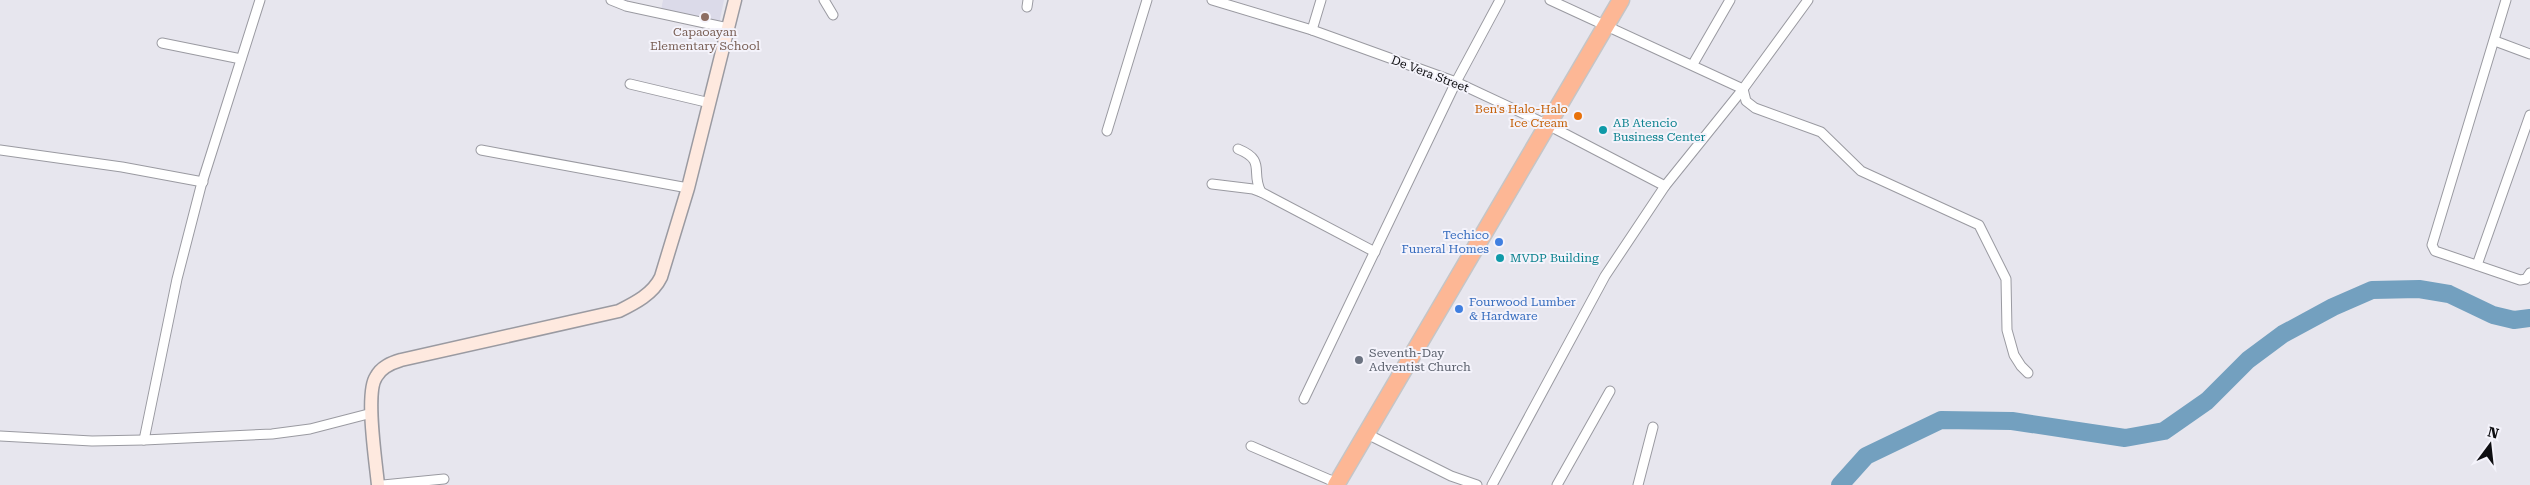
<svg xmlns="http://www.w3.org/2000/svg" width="2530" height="485" font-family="'Roboto Serif',serif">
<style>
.built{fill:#dbdae9}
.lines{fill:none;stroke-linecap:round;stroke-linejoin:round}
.river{stroke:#73a0bf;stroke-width:18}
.street-casing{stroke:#9a9aa1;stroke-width:11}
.secondary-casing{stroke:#9a9aa1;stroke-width:15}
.highway-casing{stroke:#c5c5c6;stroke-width:19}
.street{stroke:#fff;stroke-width:9}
.secondary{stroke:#fee9df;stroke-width:12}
.highway{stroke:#fdb795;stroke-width:16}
.education-dot{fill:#8d6e63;stroke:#f4f3fb;stroke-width:2}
.food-dot{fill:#e8710a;stroke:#f4f3fb;stroke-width:2}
.culture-dot{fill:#0f9aa8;stroke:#f4f3fb;stroke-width:2}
.shop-dot{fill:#3f7fe0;stroke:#f4f3fb;stroke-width:2}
.worship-dot{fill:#6b7280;stroke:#f4f3fb;stroke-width:2}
.labels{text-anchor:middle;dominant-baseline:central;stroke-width:4;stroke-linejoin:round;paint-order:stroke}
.education-label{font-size:12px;fill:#785e54;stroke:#f4f3fb}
.street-label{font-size:12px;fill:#0e0e11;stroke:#f4f3fb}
.food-label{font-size:12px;fill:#c56008;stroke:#f4f3fb;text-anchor:end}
.culture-label{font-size:12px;fill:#0d838f;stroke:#f4f3fb;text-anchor:start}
.shop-label{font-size:12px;fill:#366cbe;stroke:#f4f3fb;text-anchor:end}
.worship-label{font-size:12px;fill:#5b616d;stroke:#f4f3fb;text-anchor:start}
</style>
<rect width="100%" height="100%" fill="#e7e6ee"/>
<!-- built -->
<polygon class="built" points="663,0 724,0 719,24 661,10"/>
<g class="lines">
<!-- river -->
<polyline class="river" points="1840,485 1866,456 1941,420 2012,421 2125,438 2164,431 2207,401 2248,360 2283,334 2333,307 2372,290 2419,289 2449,294 2493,315 2514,320 2530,318"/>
<!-- street casing -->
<g class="street-casing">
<g id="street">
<polyline points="260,0 201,186 177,279 144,440 272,434 310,429 372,413"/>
<polyline points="611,0 626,6 728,28"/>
<polyline points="824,0 833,15"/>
<polyline points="1212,0 1312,30 1456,82 1548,125 1665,186"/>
<polyline points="1550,0 1743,89 1746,101 1755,108 1821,132 1861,171 1979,225 2006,279 2007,330 2014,355 2021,366 2028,373"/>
<polyline points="2506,0 2432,245 2435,251 2520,280 2526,279 2530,273"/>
<polyline points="1027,7 1028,0"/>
<polyline points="1312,30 1321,0"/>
<polyline points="2495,41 2530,54"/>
<polyline points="162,43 241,59"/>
<polyline points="1693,64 1730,0"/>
<polyline points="630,84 710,103"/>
<polyline points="1107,131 1147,0"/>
<path d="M1238 149C1267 161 1250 171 1261 192"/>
<polyline points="0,150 122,167 203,182"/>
<polyline points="481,150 688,188"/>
<polyline points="1212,184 1253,189 1261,192 1375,252"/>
<polyline points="2477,265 2530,115"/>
<polyline points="1304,399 1456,82 1500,0"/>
<polyline points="1365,433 1451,476 1477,485"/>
<polyline points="0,436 92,441 144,440"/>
<polyline points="1251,446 1337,483"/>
<polyline points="383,485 444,479"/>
<polyline points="1492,485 1605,276 1665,186 1743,89 1808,0"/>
<polyline points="1557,485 1610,391"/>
<polyline points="1638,485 1653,427"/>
</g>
</g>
<!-- secondary casing -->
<g class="secondary-casing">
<path id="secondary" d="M378 485C376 463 365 393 376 377 381 367 391 363 401 360L619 311C635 303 653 294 661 277L688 188 735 0"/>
</g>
<!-- highway casing -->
<g class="highway-casing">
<polyline id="highway" points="1336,485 1621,0"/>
</g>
<!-- street -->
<use href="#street" class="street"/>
<!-- secondary -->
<use href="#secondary" class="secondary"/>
<!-- highway -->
<use href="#highway" class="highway"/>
</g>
<!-- markers -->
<circle class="education-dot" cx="705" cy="17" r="5"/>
<circle class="food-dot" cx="1578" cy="116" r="5"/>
<g class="culture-dot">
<circle cx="1603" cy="130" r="5"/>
<circle cx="1500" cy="258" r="5"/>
</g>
<g class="shop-dot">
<circle cx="1499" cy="242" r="5"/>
<circle cx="1459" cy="309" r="5"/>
</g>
<circle class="worship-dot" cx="1359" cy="360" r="5"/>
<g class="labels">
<!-- education labels -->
<g class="education-label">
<text x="705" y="32">Capaoayan<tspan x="705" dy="14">Elementary School</tspan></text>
</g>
<!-- street labels -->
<g class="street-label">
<text transform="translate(1430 74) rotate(21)">De Vera Street</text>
</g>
<!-- food labels -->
<g class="food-label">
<text x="1568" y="109">Ben's Halo-Halo<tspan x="1568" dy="14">Ice Cream</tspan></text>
</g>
<!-- culture labels -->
<g class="culture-label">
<text x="1613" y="123">AB Atencio<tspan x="1613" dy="14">Business Center</tspan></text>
<text x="1510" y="258">MVDP Building</text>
</g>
<!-- shop labels -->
<g class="shop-label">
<text x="1489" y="235">Techico<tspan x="1489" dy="14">Funeral Homes</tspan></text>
<text x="1469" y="302" text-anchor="start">Fourwood Lumber<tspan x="1469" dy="14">&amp; Hardware</tspan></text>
</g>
<!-- worship labels -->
<g class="worship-label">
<text x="1369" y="353">Seventh-Day<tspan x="1369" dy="14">Adventist Church</tspan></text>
</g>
</g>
<!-- north arrow -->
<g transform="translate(2490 445) rotate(15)" stroke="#f4f3fb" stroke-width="4" paint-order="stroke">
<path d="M0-4L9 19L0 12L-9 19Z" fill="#0e0e11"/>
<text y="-8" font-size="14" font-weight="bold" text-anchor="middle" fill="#0e0e11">N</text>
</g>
</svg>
